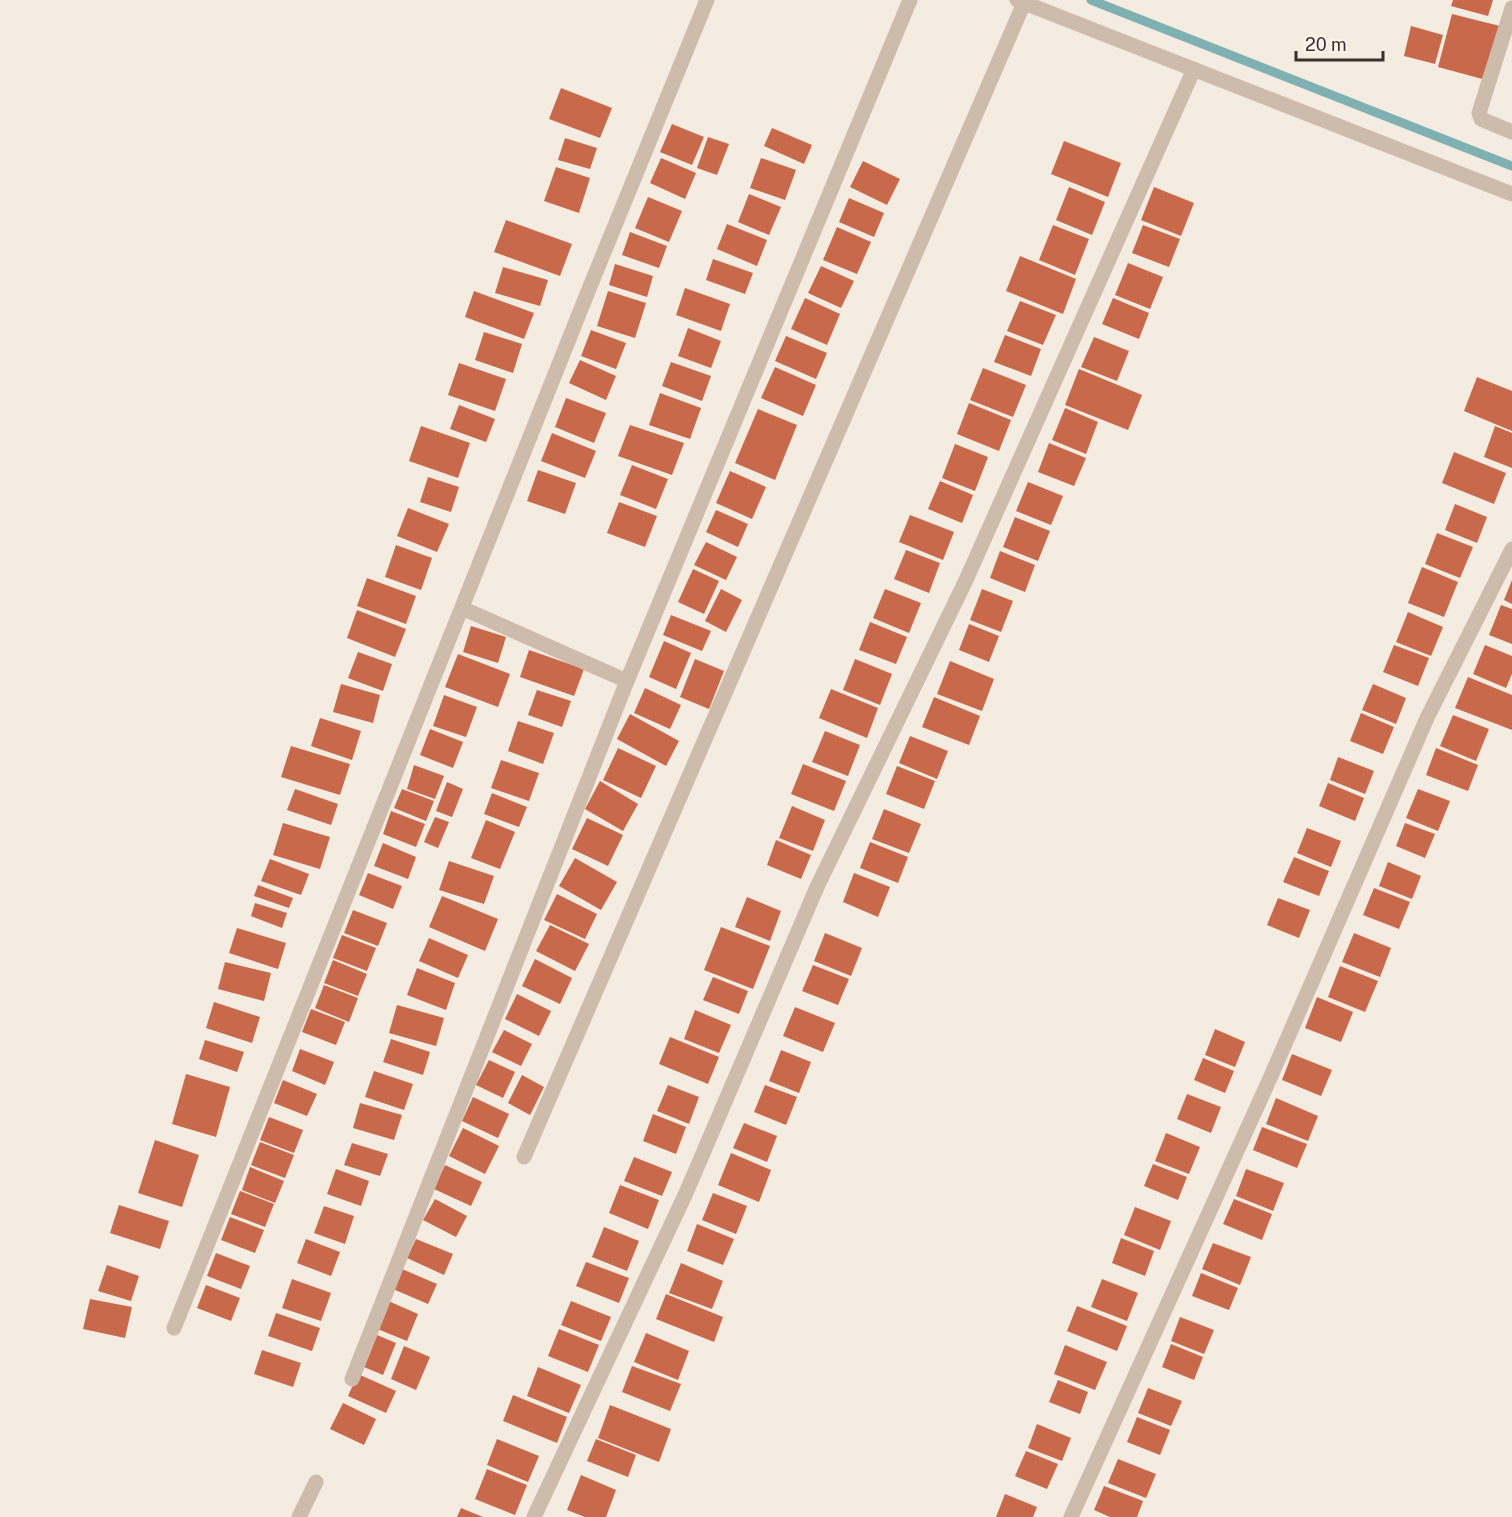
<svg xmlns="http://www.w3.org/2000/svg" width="1512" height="1517" font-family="'Public Sans',sans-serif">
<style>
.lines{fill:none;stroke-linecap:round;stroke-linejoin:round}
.stream{stroke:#7fb0b2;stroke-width:9}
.building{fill:#c8694b}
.minor{stroke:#cdbbac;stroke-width:15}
</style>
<rect width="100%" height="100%" fill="#f4ebe1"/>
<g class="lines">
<!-- stream -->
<polyline class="stream" points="1091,0 1512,166"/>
</g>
<!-- building -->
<g class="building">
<polygon points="1453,0 1493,0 1488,16 1451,6"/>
<polygon points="1452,14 1500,26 1486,80 1438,67"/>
<polygon points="1411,26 1443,35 1435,64 1404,56"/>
<polygon points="561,88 612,108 600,138 549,119"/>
<polygon points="672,124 704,137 692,165 660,152"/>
<polygon points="772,128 812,145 804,164 764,146"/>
<polygon points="708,137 729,144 717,175 697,168"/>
<polygon points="565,138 597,148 590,169 558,160"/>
<polygon points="1064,141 1121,163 1108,197 1051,174"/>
<polygon points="661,158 696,173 685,199 650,183"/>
<polygon points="761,158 796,170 785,200 750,188"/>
<polygon points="863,161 900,179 887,205 850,187"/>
<polygon points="556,167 590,178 579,213 544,201"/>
<polygon points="1069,187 1105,202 1092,235 1056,220"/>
<polygon points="1154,187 1194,203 1181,236 1141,220"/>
<polygon points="749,194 781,207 769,235 738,222"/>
<polygon points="648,197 682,211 669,242 635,228"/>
<polygon points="849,198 884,213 874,237 839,222"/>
<polygon points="506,220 572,244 560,276 494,252"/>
<polygon points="727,224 767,240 757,266 717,249"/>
<polygon points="1053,225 1089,239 1075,275 1039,260"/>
<polygon points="1143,225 1180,239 1169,267 1132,253"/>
<polygon points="837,227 871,242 857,274 823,260"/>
<polygon points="630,232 667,246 659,268 622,255"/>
<polygon points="1020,256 1076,279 1063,314 1006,291"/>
<polygon points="713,259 753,273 745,294 706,280"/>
<polygon points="1128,263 1163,277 1150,309 1115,295"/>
<polygon points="615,264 653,276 647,297 609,285"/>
<polygon points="821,266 854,281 841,308 808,293"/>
<polygon points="503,267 548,280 540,306 495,293"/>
<polygon points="685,288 730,304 721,331 676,315"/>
<polygon points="474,291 534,313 524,339 465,317"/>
<polygon points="608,291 646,303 635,338 597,326"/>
<polygon points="805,298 840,314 827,345 791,329"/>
<polygon points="1113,298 1149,313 1139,339 1102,324"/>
<polygon points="1020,301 1056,315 1043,345 1007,331"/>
<polygon points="688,328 721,341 711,368 678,356"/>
<polygon points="591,330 626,343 616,369 581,356"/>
<polygon points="484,332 522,344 513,373 475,360"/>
<polygon points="1005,335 1041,349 1031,376 994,362"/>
<polygon points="786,336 827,353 816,379 775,361"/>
<polygon points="1094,337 1129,351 1117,381 1081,367"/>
<polygon points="580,360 616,376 606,400 569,383"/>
<polygon points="671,362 711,376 702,401 662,386"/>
<polygon points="459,363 506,379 495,411 448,395"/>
<polygon points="775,367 816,385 803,416 761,398"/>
<polygon points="983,368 1026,385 1013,417 970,400"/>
<polygon points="1079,369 1142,395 1128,430 1065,405"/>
<polygon points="1477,377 1512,391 1512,431 1464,411"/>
<polygon points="660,393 701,408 690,439 649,425"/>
<polygon points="566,398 606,413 594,443 555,427"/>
<polygon points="969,403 1011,420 999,451 957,434"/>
<polygon points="459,405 495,419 486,442 450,429"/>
<polygon points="1065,408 1098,422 1086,454 1052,440"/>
<polygon points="758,409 797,425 775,480 735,463"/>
<polygon points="630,425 684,443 672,475 618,456"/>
<polygon points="421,426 470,443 458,478 409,461"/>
<polygon points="1495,426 1512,433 1512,468 1484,457"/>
<polygon points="552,433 596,451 585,478 541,461"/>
<polygon points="1049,443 1086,458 1074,486 1038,472"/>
<polygon points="955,444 988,457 975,491 942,478"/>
<polygon points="1454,452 1506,473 1494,504 1442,483"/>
<polygon points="632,465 668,479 656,509 620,495"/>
<polygon points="538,470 576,483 565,514 527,501"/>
<polygon points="730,471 766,487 752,519 716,503"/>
<polygon points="428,477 459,487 451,512 420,502"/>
<polygon points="940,481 973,495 962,523 928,509"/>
<polygon points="1028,482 1063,496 1051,525 1016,511"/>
<polygon points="619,502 657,516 645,547 607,533"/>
<polygon points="1455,504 1487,517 1477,543 1445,530"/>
<polygon points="408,508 449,524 437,552 397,536"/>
<polygon points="716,510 748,524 738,547 706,532"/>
<polygon points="910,515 954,532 943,560 899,542"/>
<polygon points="1015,517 1050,531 1038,561 1003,547"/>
<polygon points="1437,533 1473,547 1460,578 1425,564"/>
<polygon points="706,542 737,557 726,580 694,565"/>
<polygon points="396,545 432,558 421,590 385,577"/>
<polygon points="906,550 940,563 929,593 894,579"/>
<polygon points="1000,551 1035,565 1025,592 990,578"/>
<polygon points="1422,567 1458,582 1444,617 1408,603"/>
<polygon points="693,569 719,581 704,614 678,602"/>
<polygon points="367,578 416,596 406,624 357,606"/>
<polygon points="1512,580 1512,604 1504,600"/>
<polygon points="721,589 742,600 726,632 705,621"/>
<polygon points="885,589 921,603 909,633 873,618"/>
<polygon points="982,589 1013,601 1001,632 970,620"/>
<polygon points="1501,605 1512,609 1512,644 1489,635"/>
<polygon points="357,610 406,629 395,657 347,638"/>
<polygon points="1408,612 1443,627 1431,656 1396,642"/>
<polygon points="671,615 711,631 702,651 663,635"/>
<polygon points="870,622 907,637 896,664 859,650"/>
<polygon points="969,624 999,636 989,662 959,650"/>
<polygon points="471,626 506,637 498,663 463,652"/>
<polygon points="664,641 691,653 676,689 649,677"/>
<polygon points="1394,645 1429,658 1418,686 1383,672"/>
<polygon points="1485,645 1512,656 1512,674 1506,688 1473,674"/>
<polygon points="529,650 584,669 574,696 520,677"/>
<polygon points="358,652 392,664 383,691 348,678"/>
<polygon points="458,654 510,674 498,707 445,687"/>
<polygon points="695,659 724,671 709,709 680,697"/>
<polygon points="855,659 892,674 880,705 843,690"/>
<polygon points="950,661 994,679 982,711 937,694"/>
<polygon points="1468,677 1512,695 1512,730 1455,708"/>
<polygon points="341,684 380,695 373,723 333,712"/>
<polygon points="1373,684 1406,698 1396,724 1362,710"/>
<polygon points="645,688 681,705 670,729 634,713"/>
<polygon points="831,689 878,708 867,738 819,718"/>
<polygon points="537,690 571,701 562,727 528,715"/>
<polygon points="444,695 477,707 466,737 433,726"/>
<polygon points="934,697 980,716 969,745 922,727"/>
<polygon points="1361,713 1394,727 1383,754 1350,741"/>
<polygon points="630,714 679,741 666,766 617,739"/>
<polygon points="1453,715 1489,729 1476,761 1440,746"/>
<polygon points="320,718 361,731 352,760 311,746"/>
<polygon points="518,721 554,733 543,764 508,751"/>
<polygon points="430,729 463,742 453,768 420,755"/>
<polygon points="825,731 860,745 848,776 812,762"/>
<polygon points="910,736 948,751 937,779 899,763"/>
<polygon points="291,746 350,764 340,795 281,777"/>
<polygon points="618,748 656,766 641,798 603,780"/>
<polygon points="1436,748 1478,765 1468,791 1426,775"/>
<polygon points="1338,757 1374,771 1365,794 1330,780"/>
<polygon points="501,760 539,773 529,801 491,788"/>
<polygon points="803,764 846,781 834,811 791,794"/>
<polygon points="414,765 444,776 435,799 407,789"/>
<polygon points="897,766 935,781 924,809 886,794"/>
<polygon points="600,781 638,804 623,831 585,809"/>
<polygon points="447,782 463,789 452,817 436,811"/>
<polygon points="1328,783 1364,798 1355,821 1319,806"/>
<polygon points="295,789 338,804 331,825 287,810"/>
<polygon points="402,789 434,801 426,821 394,808"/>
<polygon points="1418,789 1450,801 1438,831 1406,818"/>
<polygon points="492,793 527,807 519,827 484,814"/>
<polygon points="792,806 825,820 813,851 779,838"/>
<polygon points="884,809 921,824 909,853 872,839"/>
<polygon points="391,811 425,824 416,847 383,834"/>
<polygon points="435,817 449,822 438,848 424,842"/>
<polygon points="587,818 623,835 608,866 572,849"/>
<polygon points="486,820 515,832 500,869 471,858"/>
<polygon points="283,823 330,837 320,869 273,855"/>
<polygon points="1405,823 1435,834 1425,858 1396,846"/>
<polygon points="1307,828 1341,841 1331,867 1297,853"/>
<polygon points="776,840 811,855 801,879 767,865"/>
<polygon points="870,842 908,857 898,883 860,868"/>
<polygon points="383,843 416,857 408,879 374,866"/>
<polygon points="1294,857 1329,871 1319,896 1283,882"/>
<polygon points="575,858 617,882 601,910 559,886"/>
<polygon points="270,859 309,874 301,895 261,881"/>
<polygon points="449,861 494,876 484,904 439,890"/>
<polygon points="1388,862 1421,876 1412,899 1379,886"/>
<polygon points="368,873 402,886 393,909 359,895"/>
<polygon points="854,873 890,887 878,917 843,902"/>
<polygon points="258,885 293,898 289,908 254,896"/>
<polygon points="1374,888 1410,902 1399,929 1363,915"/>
<polygon points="557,894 597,914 585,939 544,920"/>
<polygon points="442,896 498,919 485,951 429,927"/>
<polygon points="747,897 781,911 770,941 735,927"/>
<polygon points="1278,898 1310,910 1299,938 1267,925"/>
<polygon points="255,903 287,913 282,928 251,916"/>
<polygon points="353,910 387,923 378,946 344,933"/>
<polygon points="550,925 589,944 575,971 536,951"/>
<polygon points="721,927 770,946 753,989 704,970"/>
<polygon points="237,928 286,943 278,969 229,953"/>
<polygon points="825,933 862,948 851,976 814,961"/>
<polygon points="1354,933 1391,948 1380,977 1342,962"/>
<polygon points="342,935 376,948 367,971 333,958"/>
<polygon points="429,938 468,955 458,978 419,961"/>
<polygon points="535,959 572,978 560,1004 522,986"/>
<polygon points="333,960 367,974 358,996 324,983"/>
<polygon points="225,962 271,973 264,1001 218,989"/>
<polygon points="813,965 849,979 838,1005 802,991"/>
<polygon points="1340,966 1378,981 1365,1012 1328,997"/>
<polygon points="417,968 455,983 446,1010 407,995"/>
<polygon points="713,977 748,991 739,1014 703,1000"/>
<polygon points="324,985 358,998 349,1022 315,1008"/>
<polygon points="517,994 551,1011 539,1036 505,1019"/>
<polygon points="1317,997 1353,1012 1341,1042 1305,1028"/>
<polygon points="214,1002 260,1017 252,1043 206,1028"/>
<polygon points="397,1005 444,1018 436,1046 389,1033"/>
<polygon points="795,1007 835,1023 823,1052 783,1036"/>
<polygon points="311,1009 345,1022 336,1045 302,1032"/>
<polygon points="695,1010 731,1025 719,1053 684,1039"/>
<polygon points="1215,1029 1245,1042 1235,1067 1205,1055"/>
<polygon points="504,1030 532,1044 521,1066 492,1052"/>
<polygon points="670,1037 719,1057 708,1084 659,1064"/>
<polygon points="391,1039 430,1052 423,1075 383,1062"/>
<polygon points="205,1040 244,1052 237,1072 199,1059"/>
<polygon points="300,1049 334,1062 325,1085 292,1071"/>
<polygon points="781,1050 811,1062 799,1093 769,1081"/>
<polygon points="1292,1054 1332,1070 1321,1096 1282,1080"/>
<polygon points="1203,1058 1234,1071 1225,1093 1194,1080"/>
<polygon points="489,1060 515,1072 503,1098 476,1085"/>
<polygon points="374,1071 413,1084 404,1110 365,1097"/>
<polygon points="186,1074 230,1087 216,1137 172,1124"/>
<polygon points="522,1075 544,1087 530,1115 508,1103"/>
<polygon points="283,1080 317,1094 307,1116 274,1103"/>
<polygon points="668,1085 699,1097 689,1124 657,1111"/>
<polygon points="765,1085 797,1097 786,1125 754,1112"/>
<polygon points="1187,1094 1221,1107 1211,1133 1177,1119"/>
<polygon points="473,1097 509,1114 498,1138 462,1121"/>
<polygon points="1276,1098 1318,1116 1308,1141 1266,1124"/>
<polygon points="360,1103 402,1115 394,1140 353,1128"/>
<polygon points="653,1114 686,1127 676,1154 643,1141"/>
<polygon points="269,1117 303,1130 294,1153 260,1140"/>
<polygon points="744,1123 777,1136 767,1162 733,1148"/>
<polygon points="1262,1127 1307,1144 1297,1168 1253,1150"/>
<polygon points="463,1128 499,1146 485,1174 449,1156"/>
<polygon points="1166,1133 1200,1147 1189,1174 1155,1161"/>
<polygon points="155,1140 199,1155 182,1207 138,1193"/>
<polygon points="260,1142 294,1155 285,1178 251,1165"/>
<polygon points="352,1143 388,1154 380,1176 344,1165"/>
<polygon points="731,1153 771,1170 759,1202 718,1185"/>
<polygon points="634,1157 672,1172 662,1196 624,1181"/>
<polygon points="1153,1164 1187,1177 1178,1200 1144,1186"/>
<polygon points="445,1165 482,1182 471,1206 434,1189"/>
<polygon points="250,1167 284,1181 275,1203 242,1190"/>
<polygon points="336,1169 369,1181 361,1206 327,1194"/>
<polygon points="1246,1169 1284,1183 1273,1211 1236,1196"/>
<polygon points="620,1185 659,1200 648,1229 609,1213"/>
<polygon points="240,1191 274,1204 265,1227 231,1214"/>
<polygon points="713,1193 747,1206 736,1234 702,1220"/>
<polygon points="435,1199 467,1216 456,1237 423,1220"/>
<polygon points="1234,1199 1272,1214 1262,1240 1223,1224"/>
<polygon points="119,1205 169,1221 160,1249 110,1233"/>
<polygon points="324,1206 354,1216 345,1244 314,1233"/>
<polygon points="1135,1207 1171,1221 1160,1250 1124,1235"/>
<polygon points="230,1217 264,1230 255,1253 221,1240"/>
<polygon points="697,1224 734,1239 723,1265 687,1251"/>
<polygon points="604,1227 639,1241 627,1271 592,1257"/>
<polygon points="1121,1238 1154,1251 1145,1276 1112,1263"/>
<polygon points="306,1239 340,1252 331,1276 297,1263"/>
<polygon points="416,1239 453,1254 444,1275 407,1258"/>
<polygon points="1213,1243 1251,1257 1240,1285 1202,1269"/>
<polygon points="216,1253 250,1266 241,1289 207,1276"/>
<polygon points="586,1262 629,1278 619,1303 576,1286"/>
<polygon points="681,1263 723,1281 712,1309 669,1293"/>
<polygon points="107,1265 139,1276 131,1301 98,1291"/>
<polygon points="402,1269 437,1284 428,1304 393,1289"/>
<polygon points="1201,1273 1238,1288 1229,1310 1192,1296"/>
<polygon points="292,1279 331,1293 321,1321 282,1308"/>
<polygon points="1102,1279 1138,1293 1127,1321 1091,1307"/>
<polygon points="206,1285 240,1298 231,1321 197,1308"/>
<polygon points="666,1294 723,1317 714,1342 656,1319"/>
<polygon points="90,1299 132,1307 125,1338 83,1329"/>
<polygon points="386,1300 418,1314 407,1341 375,1328"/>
<polygon points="571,1301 611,1317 601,1341 561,1325"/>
<polygon points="1077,1306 1127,1326 1117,1351 1067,1331"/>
<polygon points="276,1313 320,1328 312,1351 268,1336"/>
<polygon points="1180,1317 1214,1330 1204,1354 1171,1341"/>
<polygon points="559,1329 599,1345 588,1372 548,1356"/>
<polygon points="646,1333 689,1351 678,1380 634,1362"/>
<polygon points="377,1335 396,1343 383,1375 364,1367"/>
<polygon points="1171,1344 1203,1357 1194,1380 1162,1367"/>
<polygon points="1065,1345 1107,1362 1095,1390 1054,1374"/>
<polygon points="404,1346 430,1357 416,1390 391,1379"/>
<polygon points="262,1350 301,1363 293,1387 254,1374"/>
<polygon points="632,1366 681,1384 670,1411 622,1392"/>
<polygon points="538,1367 581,1385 569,1413 527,1396"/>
<polygon points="358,1374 396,1391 386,1413 348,1396"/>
<polygon points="1058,1380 1088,1392 1080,1414 1049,1402"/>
<polygon points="1148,1388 1182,1401 1171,1426 1138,1413"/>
<polygon points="513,1395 567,1417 557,1443 503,1421"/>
<polygon points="343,1403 376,1419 364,1445 330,1429"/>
<polygon points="610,1405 671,1429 659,1462 598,1438"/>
<polygon points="1137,1417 1170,1430 1160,1455 1127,1442"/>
<polygon points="1037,1424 1071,1438 1062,1461 1028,1448"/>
<polygon points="497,1439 539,1456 528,1482 487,1465"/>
<polygon points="596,1439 636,1455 628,1477 587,1461"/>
<polygon points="1026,1451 1058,1464 1047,1489 1015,1476"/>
<polygon points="1118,1459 1156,1474 1146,1498 1108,1483"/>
<polygon points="487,1469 527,1485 515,1515 475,1499"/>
<polygon points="581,1475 616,1490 606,1517 585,1517 567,1510"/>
<polygon points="1104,1486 1143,1501 1137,1517 1110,1517 1094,1510"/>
<polygon points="1005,1494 1037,1507 1033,1517 996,1517"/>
<polygon points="461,1508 483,1517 457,1517"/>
</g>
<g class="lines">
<!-- minor -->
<g class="minor">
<polyline points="1017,0 1512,194"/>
<polyline points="1512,8 1479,113 1481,119 1512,132"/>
<polyline points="464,609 627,681 910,0"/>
<polyline points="524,1157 1024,3"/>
<polyline points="174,1328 589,289 707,0"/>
<polyline points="352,1379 627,681"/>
<polyline points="299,1517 316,1482"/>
<polyline points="534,1517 686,1193 817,887 966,580 1194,69"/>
<polyline points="1071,1517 1271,1076 1427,718 1512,549"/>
</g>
</g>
<!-- scale -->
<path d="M1296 51v9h87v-9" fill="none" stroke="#3b302b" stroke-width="3"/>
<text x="1305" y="51" font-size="18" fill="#3b302b" stroke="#fbf5ee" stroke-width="4.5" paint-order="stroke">20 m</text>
</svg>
